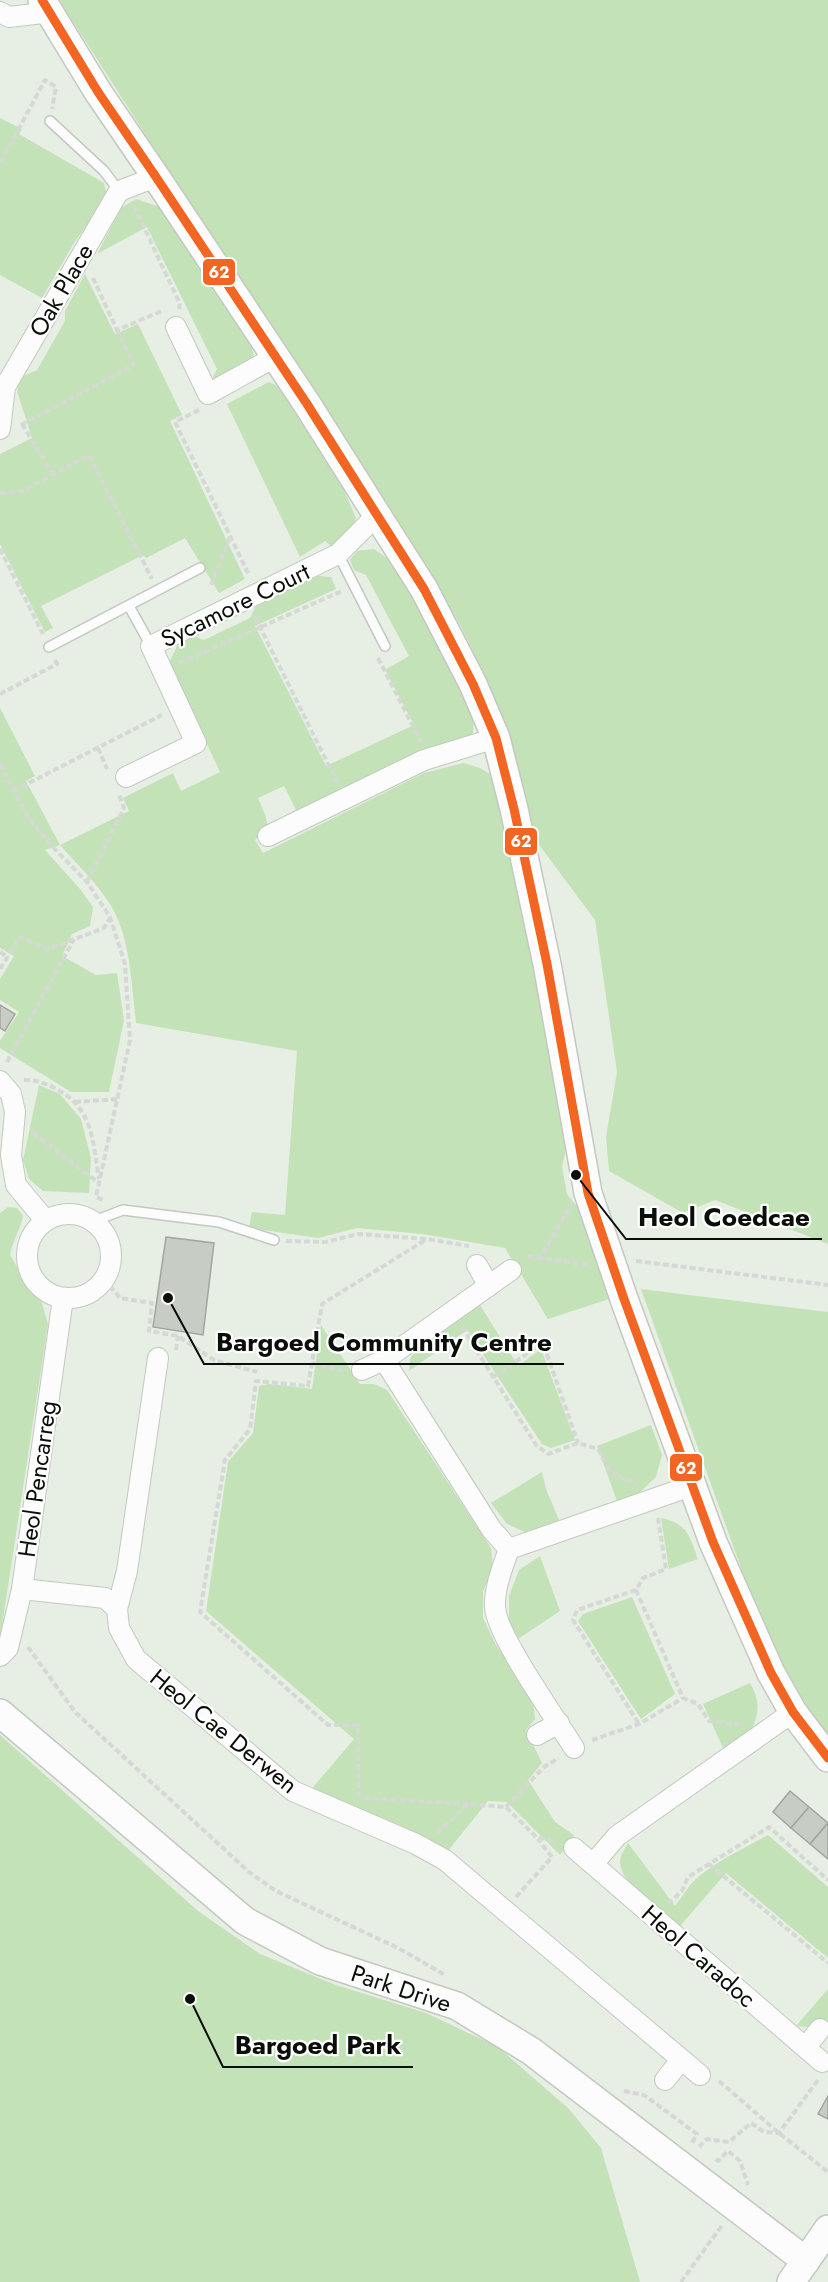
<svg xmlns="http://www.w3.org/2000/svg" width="828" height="2282" font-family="Jost,sans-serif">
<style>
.green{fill:#c4e2b7}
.building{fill:#c7ccc5;stroke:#a1a69f;stroke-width:1.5}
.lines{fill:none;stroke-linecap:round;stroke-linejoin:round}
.lane-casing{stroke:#c3c9c1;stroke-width:12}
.street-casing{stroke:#c3c9c1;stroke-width:22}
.secondary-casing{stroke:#c3c9c1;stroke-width:30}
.path{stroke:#d6d8d6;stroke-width:4;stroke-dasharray:6 3;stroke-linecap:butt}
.lane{stroke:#fbfcfb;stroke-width:9}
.street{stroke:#fbfcfb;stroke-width:20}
.secondary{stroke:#fbfcfb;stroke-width:27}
.bus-1-casing{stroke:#fff;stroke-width:14}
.bus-1{stroke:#f26522;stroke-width:9}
.labels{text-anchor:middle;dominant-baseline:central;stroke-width:4.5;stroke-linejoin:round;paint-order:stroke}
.street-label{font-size:24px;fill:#0a0e09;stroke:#fff}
.leader{fill:none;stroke:#0a0e09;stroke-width:2}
.callout-dot{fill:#0a0e09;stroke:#fff;stroke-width:2}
.callout-label{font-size:26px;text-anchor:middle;font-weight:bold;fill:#0a0e09;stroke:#fff;stroke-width:4.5;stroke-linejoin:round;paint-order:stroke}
.line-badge{stroke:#fff;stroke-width:2}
.badge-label{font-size:16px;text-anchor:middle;font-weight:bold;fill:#fff}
</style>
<rect width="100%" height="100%" fill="#e7eee4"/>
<!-- green -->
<g class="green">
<polygon points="59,0 828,0 828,1244 715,1200 683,1213 609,1171 606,1137 617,1072 595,920 537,842 482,669 457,619"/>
<polygon points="0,118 22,129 19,134 104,183 107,197 74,243 42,298 0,275"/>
<polygon points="136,199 160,207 252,347 254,357 251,366 216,382 213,377 217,369 147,227 97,254 121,208"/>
<polygon points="85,274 115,334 138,324 182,415 170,421 245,579 219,593 185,538 146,558 143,555 41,606 53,628 45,632 0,544 0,454 32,438 17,391 21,377 37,370 65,321 65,311"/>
<polygon points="269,382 278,386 343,488 356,518 352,534 332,547 325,541 300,557 227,404"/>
<path d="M374 549 388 559 450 657 474 710 473 733 455 747 431 748 297 812 284 786 258 798 266 817 268 828 255 840 263 853 424 773 464 763 480 768 493 776 519 868 567 1144 562 1167 567 1194 579 1209 609 1299 548 1319 505 1248 422 1234 357 1228 318 1238 249 1228 252 1212 285 1215 297 1051 136 1023C132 990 131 954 119 922 108 893 80 868 60 845L45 850 80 889 93 907 90 926 72 934 62 956 96 975 117 973 124 1020 109 1092H71L0 1048V1041L19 1012 0 1000V979L14 956 0 948V708L35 776 26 781 60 845 129 811 123 798 173 773 181 791 220 772 169 663 179 642 192 635 204 640 250 618 257 604 309 578 319 576 331 577 336 589 255 626 326 766 414 725 385 670 409 656 366 575 354 570 350 560 357 551Z"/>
<polygon points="39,1085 60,1094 81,1119 91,1158 89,1193 43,1191 29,1179 23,1160"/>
<path d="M8 1207 17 1208 23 1216C20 1230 13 1240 10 1255L30 1289 41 1300 48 1324 0 1639V1213Z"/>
<polygon points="641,1289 828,1312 828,1738 778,1671"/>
<polygon points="480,1305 518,1366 541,1349 575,1440 551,1448 542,1444 467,1330 409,1371 410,1359 419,1345"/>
<polygon points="321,1325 360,1384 374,1384 387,1390 491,1548 493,1567 483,1592 483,1618 495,1643 533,1701 535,1719 526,1730 542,1763 528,1780 555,1822 574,1835 560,1855 507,1802 488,1801 447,1852 309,1792 354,1739 206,1611 228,1462 253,1433 259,1386 270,1384 312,1389"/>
<polygon points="651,1425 662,1455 656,1477 639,1493 617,1501 597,1446"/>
<polygon points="542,1472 546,1489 559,1520 527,1533 507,1524 491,1503"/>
<path d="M661 1518C688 1524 689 1535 698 1559L669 1569Z"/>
<polygon points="540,1556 560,1611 518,1639 509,1621 509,1596 519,1570"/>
<polygon points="632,1597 675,1694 641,1719 578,1621 583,1614"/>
<path d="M750 1683C762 1704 758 1714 750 1735L724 1750 703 1704Z"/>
<polygon points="0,1735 198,1911 260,1954 336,1985 426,2013 498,2047 569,2109 601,2148 640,2282 0,2282"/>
<path d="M768 1835 828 1887V1958L726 1873 680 1926C662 1911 619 1885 620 1860 621 1854 625 1848 628 1843L675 1906C682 1898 687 1887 695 1880 716 1861 743 1849 768 1835Z"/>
<polygon points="828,1989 828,2027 820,2021 808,2027 796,2026"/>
</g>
<!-- building -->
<g class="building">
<polygon points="0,1005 15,1014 5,1031 0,1028"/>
<polygon points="166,1237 214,1243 203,1335 153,1327"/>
<polygon points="790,1791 809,1807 791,1828 773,1812"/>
<polygon points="809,1807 828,1823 810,1844 791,1828"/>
<polygon points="828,1823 828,1859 810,1844"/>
<polygon points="828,2096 828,2119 818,2114"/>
</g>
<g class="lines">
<!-- lane casing -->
<g class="lane-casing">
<g id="lane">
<polyline points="50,121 104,171 119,191"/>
<polyline points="338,554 385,646"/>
<polyline points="129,606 151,646"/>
<polyline points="49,647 200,568"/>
<polyline points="94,1221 123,1210 219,1222 274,1240"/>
</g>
</g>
<!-- street casing -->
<g class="street-casing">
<g id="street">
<polyline points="0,12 9,17 51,12"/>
<polyline points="176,327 208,394 275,357"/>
<polyline points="0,429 5,387 119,191 156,177"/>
<polyline points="126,777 196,743 151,646 338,554 377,515"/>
<polyline points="268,836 424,760 496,738"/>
<polyline points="0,1081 11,1094 15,1112 11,1155 16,1185 45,1220"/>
<circle cx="69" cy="1256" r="42"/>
<polyline points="477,1265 489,1286"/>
<polyline points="158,1358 127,1571 117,1609 119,1628 136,1659 293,1791 416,1844 445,1860 700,2075"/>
<path d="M384 1360 492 1530 509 1549C503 1566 494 1588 495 1607 496 1635 557 1720 574 1748"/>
<polyline points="362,1370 384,1360 511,1270"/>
<polyline points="509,1549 691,1486"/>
<polyline points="22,1589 105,1598 117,1609"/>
<polyline points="0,1656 8,1648 22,1589 63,1298"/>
<polyline points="537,1735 559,1723"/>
<polyline points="574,1848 822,2062"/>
<polyline points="593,1864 617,1836 793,1712"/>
<polyline points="806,2047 820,2029"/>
<polyline points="665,2080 681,2060"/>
</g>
</g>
<!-- secondary casing -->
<g class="secondary-casing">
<g id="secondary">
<polyline points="42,0 98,92 156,177 307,404 377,515 424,589 473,684 496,738 514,809 547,964 588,1193 624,1299 713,1542 771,1673 793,1712 828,1758"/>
<path id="s1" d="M0 1713 245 1921 320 1961 457 2006 531 2051 806 2261"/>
<polyline points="791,2282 828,2229"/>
</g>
</g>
<!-- path -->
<g class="path">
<polyline points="0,159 2,160 45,80 56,87 52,109"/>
<polyline points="134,206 180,304 179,309"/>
<polyline points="93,278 117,330 162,311"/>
<polyline points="199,410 175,422 249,575"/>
<polyline points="22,424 53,475"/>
<polyline points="21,425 134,365 117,330"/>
<polyline points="0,493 23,491 89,455 152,579"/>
<polyline points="0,549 43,634"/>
<polyline points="211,585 230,537"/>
<polyline points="255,617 337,782"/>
<polyline points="378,658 421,742"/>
<polyline points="179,663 342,591"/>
<polyline points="0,694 57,664 55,660"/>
<polyline points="98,748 107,769"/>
<polyline points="0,764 28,817 51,845 87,882 110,917 125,964 130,1040 96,1197 105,1201"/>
<polyline points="13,791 162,715"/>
<polyline points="87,882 124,808 119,795"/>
<polyline points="0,952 8,957"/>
<polyline points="0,969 20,937 48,949 104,928 110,918"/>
<polyline points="7,1062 74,939"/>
<path d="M24 1080C37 1080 45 1083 56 1089 93 1107 93 1143 99 1179"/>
<polyline points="75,1102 118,1099"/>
<polyline points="33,1133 99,1183"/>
<polyline points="569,1209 540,1258 588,1265"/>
<polyline points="286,1241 325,1242 358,1234 427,1239 469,1246"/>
<polyline points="527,1256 540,1258"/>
<polyline points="636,1261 828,1285"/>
<polyline points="104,1279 120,1298 152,1303 149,1331 178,1336 214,1360 257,1372"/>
<polyline points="462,1327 536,1445 548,1454 578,1443 598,1449 610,1472 637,1484"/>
<polyline points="176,1350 178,1336"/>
<polyline points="312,1363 343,1371"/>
<polyline points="493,1377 543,1343 578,1443"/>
<polyline points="658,1518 666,1569 643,1578 636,1590 683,1698 698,1704 709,1721 739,1725"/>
<polyline points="636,1590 577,1610 573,1620 639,1724"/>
<polyline points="28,1647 75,1712 249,1872 276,1891 398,1948 445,1975"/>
<polyline points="592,1740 639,1724 683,1698"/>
<polyline points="359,1797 358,1725 328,1725 200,1612 225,1460 250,1429 256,1381 308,1386 322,1304 427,1239"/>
<polyline points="364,1798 468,1804"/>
<polyline points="506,1807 544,1767 559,1758"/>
<polyline points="437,1833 468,1804 506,1807 537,1838 549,1839 556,1845"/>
<polyline points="709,1864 828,1963"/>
<polyline points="516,1897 552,1857 538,1839"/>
<polyline points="668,1904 682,1891 688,1877 769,1827 828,1880"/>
<polyline points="719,2081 779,2133 828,2172"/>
<polyline points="624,2091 644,2095 697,2134 692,2143"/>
<polyline points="699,2147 707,2139 729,2142 751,2123 764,2132 779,2133 818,2080"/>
<polyline points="716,2159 718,2161 728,2151 740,2161 748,2185"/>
<polyline points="681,2282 723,2224"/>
</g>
<!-- lane -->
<use href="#lane" class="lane"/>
<!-- street -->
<use href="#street" class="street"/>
<!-- secondary -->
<use href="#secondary" class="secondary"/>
<!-- bus-1 casing -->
<g class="bus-1-casing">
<polyline id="bus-1" points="42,0 98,92 156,177 307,404 377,515 424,589 473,684 496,738 514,809 547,964 588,1193 624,1299 713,1542 771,1673 793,1712 828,1758"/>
</g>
<!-- bus-1 -->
<use href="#bus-1" class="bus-1"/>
</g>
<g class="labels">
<!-- street labels -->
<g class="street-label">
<text transform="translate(61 290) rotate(-60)">Oak Place</text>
<text transform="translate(235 605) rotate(-26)">Sycamore Court</text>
<text transform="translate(37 1479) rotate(-82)">Heol Pencarreg</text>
<text transform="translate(224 1731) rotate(39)">Heol Cae Derwen</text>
<text transform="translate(699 1956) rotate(41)">Heol Caradoc</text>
<text stroke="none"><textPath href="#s1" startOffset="492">Park Drive</textPath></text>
</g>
</g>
<!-- callouts -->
<path class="leader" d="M576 1175L626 1239H822M168 1298L204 1364H564M190 1999L223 2067H413"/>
<g class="callout-dot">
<circle cx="576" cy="1175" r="6"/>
<circle cx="168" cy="1298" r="6"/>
<circle cx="190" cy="1999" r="6"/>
</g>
<g class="callout-label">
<text x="724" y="1226">Heol Coedcae</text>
<text x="384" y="1351">Bargoed Community Centre</text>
<text x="318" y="2054">Bargoed Park</text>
</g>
<g class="line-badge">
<rect x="202" y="258" width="34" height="28" rx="6" fill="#f26522"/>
<rect x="504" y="827" width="34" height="29" rx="6" fill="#f26522"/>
<rect x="669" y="1453" width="34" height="29" rx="6" fill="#f26522"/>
</g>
<g class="badge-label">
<text x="219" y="278">62</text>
<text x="521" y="847">62</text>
<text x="686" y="1474">62</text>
</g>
</svg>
